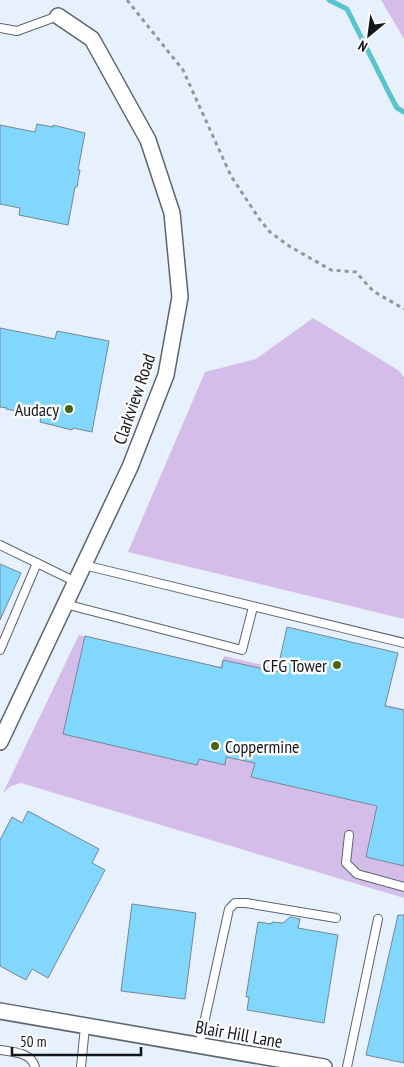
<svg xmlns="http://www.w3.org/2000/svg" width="404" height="1067" font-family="'PT Sans Narrow',sans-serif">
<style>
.green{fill:#d5bdea}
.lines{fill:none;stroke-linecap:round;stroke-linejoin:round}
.stream{stroke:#58c4ce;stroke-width:5}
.building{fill:#82d7ff;stroke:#768891}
.lane-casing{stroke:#5b6572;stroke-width:10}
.street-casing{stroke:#5b6572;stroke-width:18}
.path{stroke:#9097a1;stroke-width:3;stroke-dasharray:4 4;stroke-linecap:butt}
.lane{stroke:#fff;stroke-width:8}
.street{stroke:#fff;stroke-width:15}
.poi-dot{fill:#4a6312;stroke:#fcfcfc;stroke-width:2}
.labels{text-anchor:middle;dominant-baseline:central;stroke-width:5;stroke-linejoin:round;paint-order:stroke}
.street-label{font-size:18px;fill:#13171d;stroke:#fcfcfc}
.poi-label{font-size:18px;fill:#13171d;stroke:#fcfcfc;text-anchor:end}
</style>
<rect width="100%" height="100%" fill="#e7f0fd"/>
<!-- green -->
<g class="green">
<polygon points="381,0 404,0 404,39"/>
<polygon points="313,318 398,370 404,377 404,619 128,552 205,372 256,359"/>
<polygon points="79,635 220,667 224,656 276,668 274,679 404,709 404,898 21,783 11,786 3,793"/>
</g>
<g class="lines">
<!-- stream -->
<polyline class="stream" points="329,0 347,9 390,95 397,108 404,112"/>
</g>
<!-- building -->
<g class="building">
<polygon points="37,124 53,127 53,125 85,133 78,170 80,170 77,187 75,187 68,225 19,215 20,208 0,204 0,125 35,132"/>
<polygon points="0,328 55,339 57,331 109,341 92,432 73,428 72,430 40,422 41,416 6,409 7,408 0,407"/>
<polygon points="0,564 21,573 0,620"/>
<polygon points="287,627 398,653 385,706 404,710 404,866 366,857 377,806 251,777 255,763 226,757 225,765 199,759 197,765 63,734 85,636 222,668 223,660 277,672"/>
<polygon points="28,811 99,849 92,863 105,870 48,978 32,969 26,980 0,966 0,840 12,817 22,823"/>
<polygon points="132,904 196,913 185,999 121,991"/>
<polygon points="398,915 404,915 404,1063 366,1055"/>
<polygon points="290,917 300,919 298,928 338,935 324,1023 247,1010 249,997 246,997 258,922 272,924 272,922 283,923"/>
</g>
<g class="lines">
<!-- lane casing -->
<g class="lane-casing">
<g id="lane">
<polyline points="0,28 17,31 58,16"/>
<polyline points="0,545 76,582"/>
<polyline points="84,565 404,643"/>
<polyline points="65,604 242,650 253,607"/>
<polyline points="0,650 37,563"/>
<polyline points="349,835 346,863 357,874 404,887"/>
<polyline points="199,1046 229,909 235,903 246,903 336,918"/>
<path d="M0 1050C13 1052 31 1052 35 1067"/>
<polyline points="81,1067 85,1027"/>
<polyline points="347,1067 378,919"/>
</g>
</g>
<!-- street casing -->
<g class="street-casing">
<g id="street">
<polyline points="0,742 130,467 166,375 180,297 172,213 148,140 92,39 58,16"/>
<polyline points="0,1011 324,1067"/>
</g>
</g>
<!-- path -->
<polyline class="path" points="127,0 183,70 231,176 260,220 270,232 289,246 331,270 356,272 373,291 404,309"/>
<!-- lane -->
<use href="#lane" class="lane"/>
<!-- street -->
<use href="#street" class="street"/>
</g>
<!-- markers -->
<g class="poi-dot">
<circle cx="69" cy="409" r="5"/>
<circle cx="337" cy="665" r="5"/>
<circle cx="215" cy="746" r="5"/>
</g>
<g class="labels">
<!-- street labels -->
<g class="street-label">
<text transform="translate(134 399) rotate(-71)">Clarkview Road</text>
<text transform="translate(239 1034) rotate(10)">Blair Hill Lane</text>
</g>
<!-- poi labels -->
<g class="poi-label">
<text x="59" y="409">Audacy</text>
<text x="327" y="665">CFG Tower</text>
<text x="225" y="746" text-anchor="start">Coppermine</text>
</g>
</g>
<!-- north arrow -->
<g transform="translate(369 35) rotate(209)" stroke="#fcfcfc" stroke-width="4" paint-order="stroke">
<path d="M0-4L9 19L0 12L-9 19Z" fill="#13171d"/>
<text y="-8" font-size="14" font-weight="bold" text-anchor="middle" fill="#13171d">N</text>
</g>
<!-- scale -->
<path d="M12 1047v8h129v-8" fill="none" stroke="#13171d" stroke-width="2.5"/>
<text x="20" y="1047" font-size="15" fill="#13171d" stroke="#fcfcfc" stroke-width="4" paint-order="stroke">50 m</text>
</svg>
